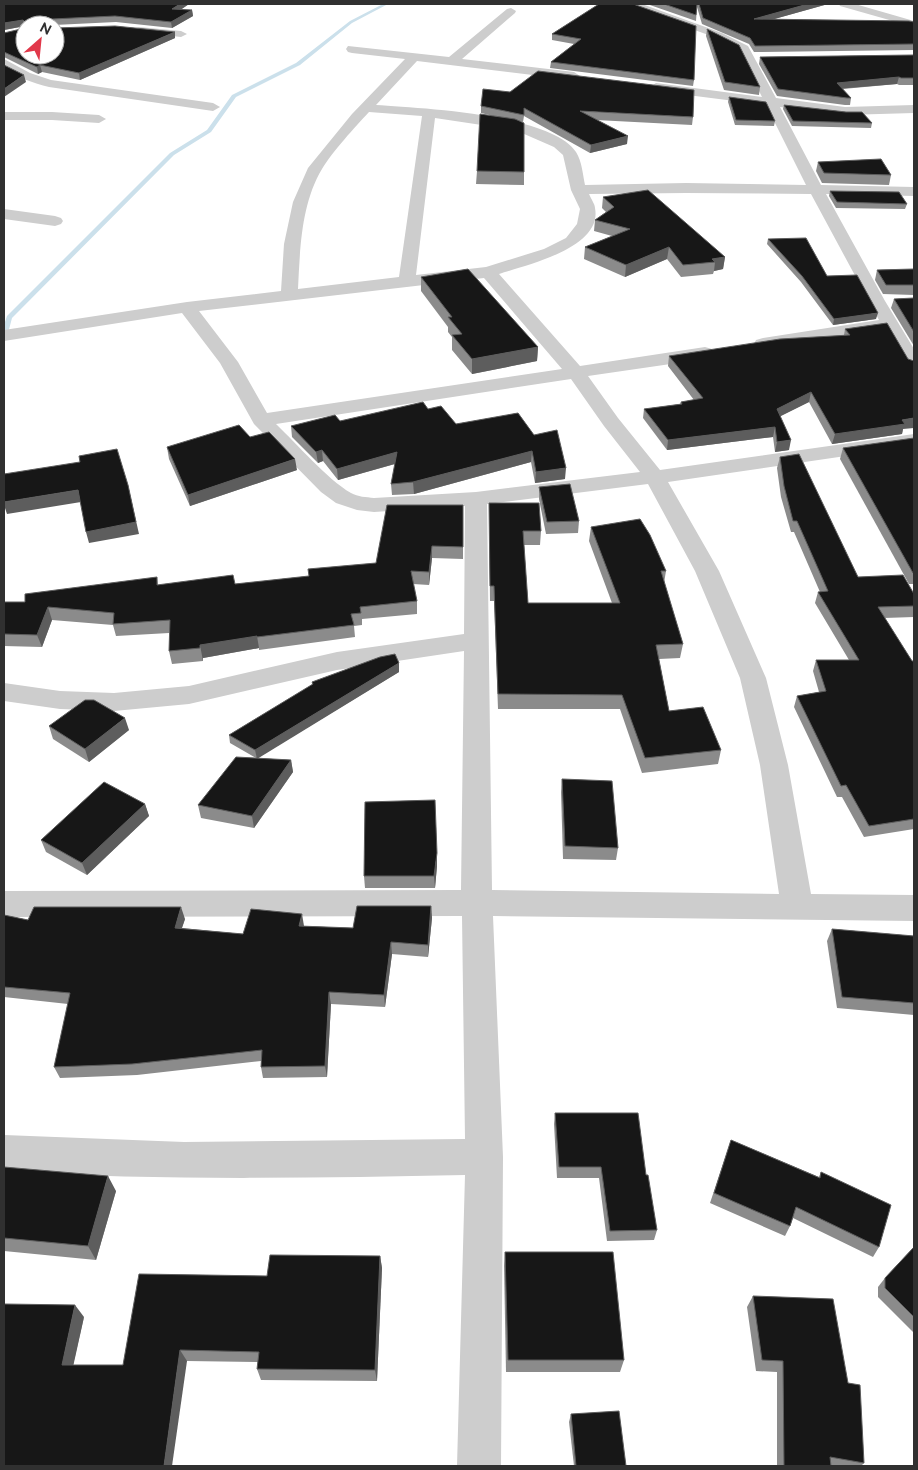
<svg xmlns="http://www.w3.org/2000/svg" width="918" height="1470" font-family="Raleway,sans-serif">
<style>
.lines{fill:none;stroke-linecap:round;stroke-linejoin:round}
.stream{fill:#cbe0eb;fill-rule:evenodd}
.minor{fill:#cdcdcd;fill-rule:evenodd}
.wall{fill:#8b8b8b}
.shaded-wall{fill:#5d5d5d}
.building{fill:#171717;stroke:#5d5d5d}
</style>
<rect width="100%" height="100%" fill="#fff"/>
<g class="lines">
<!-- stream -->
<polygon class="stream" points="383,4 388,4 352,23 300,65 236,97 211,132 174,155 12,318 7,337 4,339 4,325 7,316 170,153 207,130 232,95 296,63 350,21"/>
<!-- minor -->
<g class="minor">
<path d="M627 4H642L722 33 748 46 776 98 845 107 914 105V113L845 115 780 107 821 185 914 187V196L826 194 885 301 914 349V370L907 368 885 330 763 350 756 348 754 344 756 340 763 338 879 320 811 194 686 193 589 194C591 199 595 204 595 208 603 248 526 265 499 274L580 366 705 347 712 349 714 353 712 357 705 359 588 376 618 418 660 470 914 434V446L668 482 719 571 766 678 788 765 811 894 914 895V921L493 916 503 1157 501 1466H457L465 1175C311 1178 158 1181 4 1171V1135L184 1142 465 1139 462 916 4 917V891L461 890 464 651 337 670 189 704 114 711 60 709 4 701V683L60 691 114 693 189 686 337 652 464 634 465 506 374 512 357 510 336 503 321 492 254 424 220 363 182 313 4 341V330L187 302 281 291 284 244 293 202 308 168 352 114 405 59 352 53 348 52 346 49 348 46 449 57 507 9 511 8 516 11 515 13 462 59 574 72 580 76 578 79 574 80 417 61 376 105C420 108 551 114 576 152 582 161 583 176 585 185L686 183 806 185 766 105 656 91 650 87 656 83 762 97 739 51 714 37 628 6ZM369 112 422 116 399 277 298 289C300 249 301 204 322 169 333 151 355 127 369 112ZM435 118 515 130 554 147 563 155 571 190 580 209 577 224 566 238 544 249 486 267 416 275ZM484 278 562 369 267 413 238 362 199 311ZM571 379 604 426 640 472 476 492 374 498C366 497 358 497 351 493 327 479 297 444 276 424ZM648 484 695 571 740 678 760 765 779 894 492 890 487 504Z"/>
<polygon points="839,4 855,4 914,21 914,27 840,6"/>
<polygon points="139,27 181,31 187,34 181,37 135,32 133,30 135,28"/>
<path d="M4 59 30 73 51 80 213 103 220 107 213 111 49 87C33 83 18 78 4 68Z"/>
<polygon points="4,112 52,112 99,115 106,119 99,123 52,120 4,120"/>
<polygon points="4,209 55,216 61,218 63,221 61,224 55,226 4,219"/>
</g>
</g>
<!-- wall -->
<g class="wall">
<polygon points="4,4 189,4 180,10 192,10 193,16 172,28 116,22 54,25 25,25 25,26 4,30"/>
<polygon points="599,4 694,80 693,86 550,68 551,62 574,44 552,40 552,34"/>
<polygon points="647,4 828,4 774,19 914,22 914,50 754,52 749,44 702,24 697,7 696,21"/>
<polygon points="707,29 760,87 759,95 724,90 706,36"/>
<polygon points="4,33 175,38 80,80 42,72 38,74 4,57"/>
<polygon points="914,55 914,85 899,85 897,84 843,89 851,98 850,105 845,105 777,96 759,64 760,57"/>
<polygon points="729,97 775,121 774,126 735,125 728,102"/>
<polygon points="784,105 846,112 872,123 871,128 792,126 783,109"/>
<polygon points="481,106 693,117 692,125 596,120 627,144 590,153 524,116 523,122 520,121 524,172 524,185 476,184 477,171 498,117 481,113"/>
<polygon points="818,162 891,175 889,185 822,183 816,171"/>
<polygon points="830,191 907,204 905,209 836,208 829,196"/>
<polygon points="603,197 725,257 723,269 714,271 713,274 681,277 667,259 625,277 584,259 585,247 612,236 594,231 595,220 606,212 602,208"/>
<polygon points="768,239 827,276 876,319 833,325 801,282 767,244"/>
<polygon points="914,269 914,295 883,294 875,280 877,270"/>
<polygon points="421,277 538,347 537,361 472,374 452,350 452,337 448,332 448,327 421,291"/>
<polygon points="914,298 914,346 891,308 894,299"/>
<polygon points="887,323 903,429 902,434 832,444 809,402 780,416 789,450 775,452 773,437 667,450 643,418 644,409 680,404 681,402 694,400 668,366 669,356 844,335 845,329"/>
<polygon points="428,409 456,424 518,413 565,479 535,483 531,462 414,494 392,495 391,484 395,464 338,480 323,461 318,463 292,437 291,426 340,421"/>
<polygon points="914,438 914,584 909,584 840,459 843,448"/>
<polygon points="167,447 297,470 190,506 169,459"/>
<polygon points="780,457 858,577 914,594 914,617 884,618 912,661 914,661 914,829 864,837 842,797 837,797 794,707 797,696 819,692 813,671 816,660 849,660 815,603 818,592 820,592 794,532 791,532 781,497 777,468"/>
<polygon points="539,487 579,521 578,533 546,534 539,499"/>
<polygon points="489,503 541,531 540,545 524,545 528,603 612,603 589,541 591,527 666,571 664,583 683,644 680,658 659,659 669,711 721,750 718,764 642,773 620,709 498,709 494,601 490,601"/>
<polygon points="463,505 463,559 432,558 429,585 413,584 417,601 417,614 362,619 362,625 354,626 355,637 259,650 259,648 203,658 203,661 172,664 169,651 169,633 116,636 113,625 52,620 42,647 4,646 4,602 25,602 157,577 158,585 235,584 309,576 376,563"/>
<polygon points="399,663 399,672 257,758 291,760 293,772 254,828 201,818 198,805 256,758 230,743 229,735 312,685 312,682"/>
<polygon points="49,726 129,730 89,762 53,739"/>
<polygon points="562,779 618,848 616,860 563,859 561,792"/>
<polygon points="145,804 149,816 87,875 46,852 41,840"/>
<polygon points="437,866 435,888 365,888 364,876"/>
<polygon points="431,906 432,918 428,957 392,954 385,1007 331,1004 327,1077 263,1078 261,1067 261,1061 137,1075 60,1078 54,1067 68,1004 4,997 4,915 28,920 185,919 182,928 243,934 304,926 353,928"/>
<polygon points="832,929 914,936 914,1015 837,1008 827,941"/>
<polygon points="555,1113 646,1175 657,1230 654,1240 607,1241 599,1178 557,1178 554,1124"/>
<polygon points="731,1140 819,1177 821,1172 879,1247 873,1257 793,1218 790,1226 785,1236 710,1203"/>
<polygon points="4,1167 116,1191 96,1260 4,1251"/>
<polygon points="914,1247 914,1333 878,1297 878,1287 885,1278"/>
<polygon points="505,1252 624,1360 620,1372 506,1372 504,1266"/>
<polygon points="380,1256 382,1268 377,1381 261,1380 257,1369 258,1362 187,1361 4,1466 84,1317 73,1365 123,1365 267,1276"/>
<polygon points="753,1296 848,1383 864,1463 861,1466 777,1466 777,1372 756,1371 747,1307"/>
<polygon points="571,1414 626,1466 574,1466 569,1422"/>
</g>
<!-- shaded-wall -->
<g class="shaded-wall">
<polygon points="180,4 189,4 173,15 172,9"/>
<polygon points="808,4 828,4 753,25 754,19"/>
<polygon points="192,10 193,16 172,28 171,22"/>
<polygon points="23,20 25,26 4,30 4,23"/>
<polygon points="175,32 175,38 80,80 79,73"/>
<polygon points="40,65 42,72 38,74 37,67"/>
<polygon points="24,75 26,82 4,97 4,89"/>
<polygon points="899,77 897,84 836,89 837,83"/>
<polygon points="628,136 627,144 590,153 591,145"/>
<polygon points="669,247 667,259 625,277 626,265"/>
<polygon points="725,257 723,269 714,271 715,262 712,259"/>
<polygon points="878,313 876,319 833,325 834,319"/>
<polygon points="538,347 537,361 472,374 472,359"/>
<polygon points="811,392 809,402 775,419 777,409"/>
<polygon points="914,418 914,428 903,429 902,434 832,444 835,434 902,420"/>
<polygon points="775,427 773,437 667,450 668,440"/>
<polygon points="791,440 789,450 775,452 777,442"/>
<polygon points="322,450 323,461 318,463 316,452"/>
<polygon points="532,451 531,462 414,494 413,482"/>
<polygon points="397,452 398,463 338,480 337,469"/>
<polygon points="295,459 297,470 190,506 188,495"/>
<polygon points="566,468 565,479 535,483 536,472"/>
<polygon points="128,485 139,534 89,543 86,532"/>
<polygon points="78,490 81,502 7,514 4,505 4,502"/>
<polygon points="432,546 432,558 429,585 429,572"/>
<polygon points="48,607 52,620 42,647 37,635"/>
<polygon points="257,636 259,648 203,658 203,661 200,645"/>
<polygon points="399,663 399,672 257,759 255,750"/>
<polygon points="125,718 129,730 89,762 85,749"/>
<polygon points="291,760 293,772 254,828 252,816"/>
<polygon points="145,804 149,816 87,875 82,863"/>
<polygon points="437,853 437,866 435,888 434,876"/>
<polygon points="431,906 432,918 428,957 428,945"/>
<polygon points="181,907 185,919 178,939 175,928"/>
<polygon points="302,914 304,926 299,926"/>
<polygon points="391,942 392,954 385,1007 384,995"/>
<polygon points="329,992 331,1004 327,1077 325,1066"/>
<polygon points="108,1176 116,1191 96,1260 88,1246"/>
<polygon points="380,1256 382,1268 377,1381 375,1370"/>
<polygon points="75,1305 84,1317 71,1376 62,1365"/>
<polygon points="180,1350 187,1361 172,1466 164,1466"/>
</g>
<!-- building -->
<g class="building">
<polygon points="4,4 180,4 172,9 192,10 171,22 115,16 52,19 52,25 25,25 25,22 23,20 4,23"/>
<polygon points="599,4 633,4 696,26 694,80 551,62 581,39 552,34"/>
<polygon points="664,4 697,4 696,15"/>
<polygon points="699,4 808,4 754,19 909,21 914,22 914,44 755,46 750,38 703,18"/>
<polygon points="115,26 175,32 79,73 40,65 37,67 4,52 4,33 25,28 25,55 55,55 55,28"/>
<polygon points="707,29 739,45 760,87 725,82"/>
<polygon points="914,55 914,78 901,78 899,77 837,83 851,98 847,98 778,89 760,57"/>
<polygon points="4,65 24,75 4,89"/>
<polygon points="538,71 694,90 693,117 580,111 628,136 591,145 524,108 524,115 481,106 483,89 510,92"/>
<polygon points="729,97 766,102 775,121 736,120"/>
<polygon points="784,105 846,112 862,112 872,123 793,121"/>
<polygon points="480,114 515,119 524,123 524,172 477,171"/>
<polygon points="881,159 891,175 824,173 818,162"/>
<polygon points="648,190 725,257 712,259 715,262 683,265 669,247 626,265 585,247 630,229 595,220 614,207 603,197"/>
<polygon points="830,191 899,192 907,204 837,202"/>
<polygon points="806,238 827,276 857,275 878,313 834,319 802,276 768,239"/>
<polygon points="468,269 538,347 472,359 452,335 462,334 448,317 452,317 421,277"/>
<polygon points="914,269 914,285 886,285 877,270"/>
<polygon points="914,298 914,332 894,299"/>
<polygon points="887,323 908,359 914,361 914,418 902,420 905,424 835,434 811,392 777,409 791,440 777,442 775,427 668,440 644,409 682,404 681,402 703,398 669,356 780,339 850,335 845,329"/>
<polygon points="423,402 428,409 441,406 456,424 518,413 534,435 557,430 566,468 536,472 532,451 413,482 391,484 397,452 337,469 322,450 316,452 291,426 335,415 340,421"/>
<polygon points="239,425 250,437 269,432 295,459 188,495 167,447"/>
<polygon points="914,438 914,573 913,573 843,448"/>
<polygon points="117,449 128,485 136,522 86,532 78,490 4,502 4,474 80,462 79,456"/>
<polygon points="799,454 858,577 903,575 914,594 914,606 878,607 912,661 914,661 914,819 869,826 846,785 841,786 797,696 826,691 816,660 859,660 818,592 828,591 797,521 793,521 784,486 780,457"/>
<polygon points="570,484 579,521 547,522 539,487"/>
<polygon points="489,503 539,503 541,531 523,531 528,603 620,603 591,527 640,519 650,535 666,571 661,571 683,644 656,645 669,711 703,707 721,750 645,758 622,695 498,694 494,586 490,586"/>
<polygon points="387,505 463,505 463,547 432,546 429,572 411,571 417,601 360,607 361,613 351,614 354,625 257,637 257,636 200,645 200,648 169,651 170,620 113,624 114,613 48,607 37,635 4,634 4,602 25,602 25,594 157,577 157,585 233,575 235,584 309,576 308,569 376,563"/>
<polygon points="395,654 399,663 255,750 229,735 313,684 312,682 380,657"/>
<polygon points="85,700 94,700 125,718 85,749 49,726"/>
<polygon points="236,757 291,760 252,816 198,805"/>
<polygon points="562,779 612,781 618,848 565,846"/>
<polygon points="104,782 145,804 82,863 41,840"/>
<polygon points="435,800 437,853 434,876 364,876 365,802"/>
<polygon points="357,906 431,906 428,945 391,942 384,995 329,992 325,1066 261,1067 262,1050 132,1064 54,1067 70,993 4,987 4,915 28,920 34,907 181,907 175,928 243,934 251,909 302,914 299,926 353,928"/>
<polygon points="832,929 914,936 914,1003 842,997"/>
<polygon points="555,1113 638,1113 646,1175 648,1175 657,1230 610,1231 601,1167 559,1167"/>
<polygon points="731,1140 820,1178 821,1172 891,1205 879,1247 796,1207 790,1226 714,1193"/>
<polygon points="4,1167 108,1176 88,1246 4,1238"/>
<polygon points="914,1247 914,1317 885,1288 885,1278"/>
<polygon points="505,1252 613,1252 624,1360 508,1360"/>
<polygon points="270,1255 380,1256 375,1370 257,1369 259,1352 180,1350 164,1466 4,1466 4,1304 75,1305 62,1365 123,1365 139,1274 267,1276"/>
<polygon points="753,1296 833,1299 848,1383 860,1385 864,1463 830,1457 831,1466 784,1466 783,1361 762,1360"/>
<polygon points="619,1411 626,1466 576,1466 571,1414"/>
</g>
<!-- border -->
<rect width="918" height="1470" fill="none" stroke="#303030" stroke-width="10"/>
<!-- north arrow -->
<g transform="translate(40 40) rotate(27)"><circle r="24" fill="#ffffff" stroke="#acacac"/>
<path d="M0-4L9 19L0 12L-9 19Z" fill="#e1384a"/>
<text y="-8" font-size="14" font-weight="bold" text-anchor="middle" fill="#303030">N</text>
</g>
</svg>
